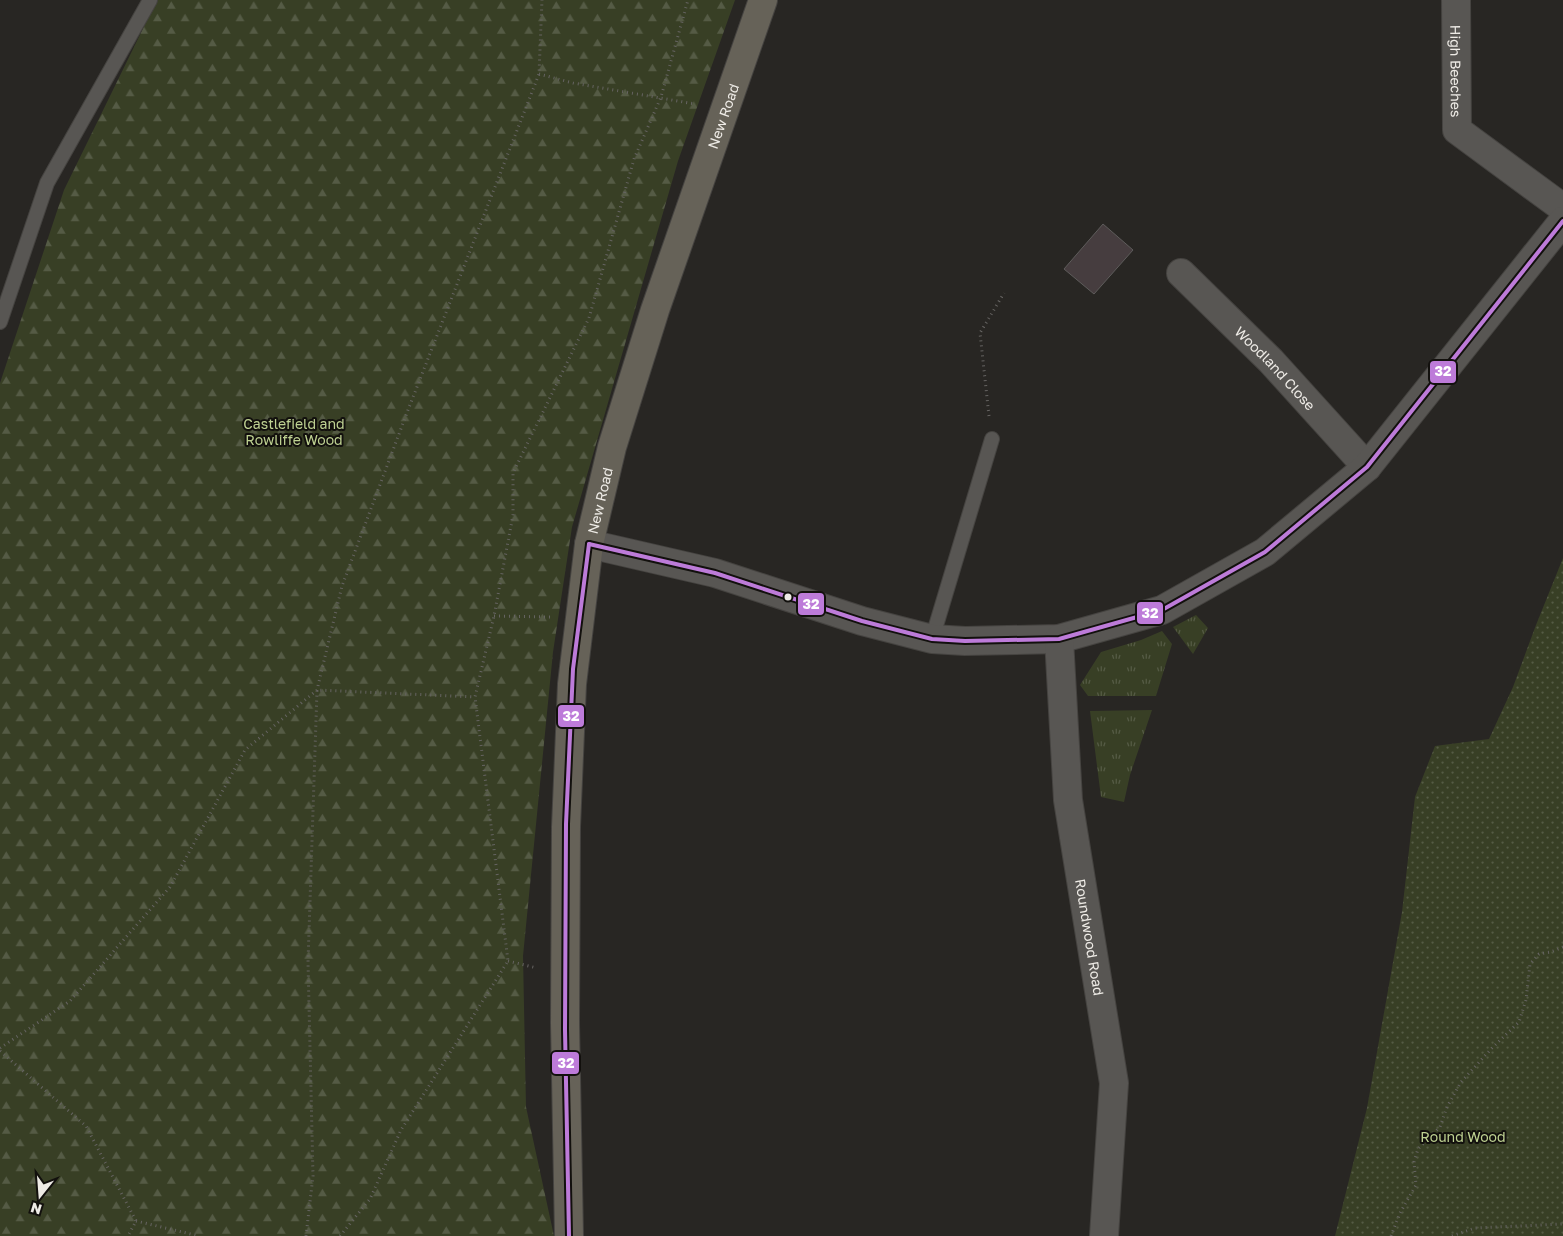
<svg xmlns="http://www.w3.org/2000/svg" width="1563" height="1236" font-family="'Golos Text',sans-serif">
<style>
.grass{fill:url(#grass-tufts)}
.forest{fill:url(#forest-firs)}
.park{fill:url(#park-dots)}
.building{fill:#463d3f;stroke:#5e5c5b}
.lines{fill:none;stroke-linecap:round;stroke-linejoin:round}
.service-casing{stroke:#454340;stroke-width:16}
.minor-casing{stroke:#454340;stroke-width:30}
.trunk-casing{stroke:#454340;stroke-width:30}
.path{stroke:#666462;stroke-width:3;stroke-dasharray:1 4;stroke-linecap:butt}
.service{stroke:#585653;stroke-width:14}
.minor{stroke:#585653;stroke-width:28}
.trunk{stroke:#666258;stroke-width:28}
.bus-1-casing{stroke:#12100d;stroke-width:8}
.bus-1{stroke:#bd7bd9;stroke-width:4}
.bus-dot{fill:#eeebe6;stroke:#12100d;stroke-width:2}
.labels{text-anchor:middle;dominant-baseline:central;stroke-width:4;stroke-linejoin:round;paint-order:stroke}
.street-label{font-size:14px;fill:#eeebe6;stroke:#12100d}
.park-label{font-size:14px;fill:#bfd292;stroke:#12100d}
.line-badge{stroke:#12100d;stroke-width:2}
.badge-label{font-size:14px;text-anchor:middle;font-weight:bold;fill:#fff}
</style>
<defs>
<pattern id="grass-tufts" width="24" height="20" patternUnits="userSpaceOnUse" patternTransform="scale(1.25)"><rect width="24" height="20" fill="#383f25"/><path d="M3 7l-1-3M5 7V3M7 7l1-3M15 17l-1-3M17 17v-4M19 17l1-3" fill="none" stroke="#555b45"/></pattern>
<pattern id="forest-firs" width="22" height="20" patternUnits="userSpaceOnUse" patternTransform="scale(1.25)"><rect width="22" height="20" fill="#383f25"/><path d="M5 1l3.5 6h-7zM16 11l3.5 6h-7z" fill="#555b45"/></pattern>
<pattern id="park-dots" width="8" height="8" patternUnits="userSpaceOnUse" patternTransform="scale(1.25)"><rect width="8" height="8" fill="#383f25"/><path d="M2 2h.1M6 6h.1" fill="none" stroke="#555b45" stroke-width="1.8" stroke-linecap="round"/></pattern>
</defs>
<rect width="100%" height="100%" fill="#282623"/>
<!-- grass -->
<g class="grass">
<polygon points="1196,615 1208,628 1193,654 1173,627"/>
<polygon points="1162,631 1172,644 1156,696 1088,696 1080,685 1101,652 1141,640"/>
<polygon points="1152,710 1130,775 1124,802 1101,797 1090,711"/>
</g>
<!-- forest -->
<polygon class="forest" points="157,0 735,0 678,161 572,527 553,652 523,956 526,1107 554,1236 0,1236 0,383 64,190"/>
<!-- park -->
<polygon class="park" points="1563,558 1563,1236 1335,1236 1367,1108 1402,912 1415,797 1435,746 1489,739 1513,687 1536,625"/>
<!-- building -->
<polygon class="building" points="1103,224 1133,250 1094,294 1064,269"/>
<g class="lines">
<!-- service casing -->
<g class="service-casing">
<g id="service">
<polyline points="0,322 47,183 150,0"/>
<polyline points="932,639 992,439"/>
</g>
</g>
<!-- minor casing -->
<g class="minor-casing">
<g id="minor">
<path id="s1" d="M1456 0 1457 130 1563 208"/>
<path id="s2" d="M1181 273 1271 361 1367 467"/>
<polyline points="589,544 715,573 862,621 932,639 965,641 1059,639 1162,610 1265,552 1367,467 1563,221"/>
<path id="s3" d="M1059 639 1068 800 1114 1083 1104 1236"/>
</g>
</g>
<!-- trunk casing -->
<g class="trunk-casing">
<g id="trunk">
<path id="s4" d="M569 1236 565 1023 566 827 572 684 589 544 612 447 655 310 763 0"/>
</g>
</g>
<!-- path -->
<g class="path">
<polyline points="539,74 573,83 695,104"/>
<polyline points="989,416 980,333 1004,293"/>
<polyline points="494,616 551,617"/>
<polyline points="508,961 537,968"/>
<polyline points="0,1048 70,1001 170,887 245,750 317,690 342,586 408,410 539,74 542,0"/>
<polyline points="0,1051 86,1126 136,1221 128,1236"/>
<polyline points="136,1221 199,1236"/>
<polyline points="306,1236 313,1176 308,962 317,690 475,697"/>
<polyline points="340,1236 370,1199 401,1130 508,961 475,697 494,616 513,515 513,473 589,318 634,159 661,97 688,0"/>
<polyline points="1391,1236 1400,1213 1416,1185 1414,1162 1418,1149 1440,1127 1447,1107 1461,1082 1492,1048 1519,1022 1526,1000 1530,964 1539,954 1551,952 1563,947"/>
<polyline points="1452,1236 1475,1228 1563,1224"/>
</g>
<!-- service -->
<use href="#service" class="service"/>
<!-- minor -->
<use href="#minor" class="minor"/>
<!-- trunk -->
<use href="#trunk" class="trunk"/>
<!-- bus-1 casing -->
<g class="bus-1-casing">
<g id="bus-1">
<polyline points="589,544 715,573 862,621 932,639 965,641 1059,639 1162,610 1265,552 1367,467 1563,221"/>
<polyline points="569,1236 565,1030 566,824 573,669 589,544"/>
</g>
</g>
<!-- bus-1 -->
<use href="#bus-1" class="bus-1"/>
</g>
<!-- markers -->
<circle class="bus-dot" cx="788" cy="597" r="4.5"/>
<g class="labels">
<!-- street labels -->
<g class="street-label">
<text stroke="none"><textPath href="#s1" startOffset="71">High Beeches</textPath></text>
<text stroke="none"><textPath href="#s4" startOffset="1142">New Road</textPath></text>
<text stroke="none"><textPath href="#s2" startOffset="134">Woodland Close</textPath></text>
<text stroke="none"><textPath href="#s4" startOffset="738">New Road</textPath></text>
<text stroke="none"><textPath href="#s3" startOffset="300">Roundwood Road</textPath></text>
</g>
<!-- park labels -->
<g class="park-label">
<text x="294" y="423">Castlefield and<tspan x="294" dy="16">Rowliffe Wood</tspan></text>
<text x="1463" y="1136">Round Wood</text>
</g>
</g>
<g class="line-badge">
<rect x="1429" y="360" width="28" height="24" rx="5" fill="#bd7bd9"/>
<rect x="797" y="592" width="28" height="24" rx="5" fill="#bd7bd9"/>
<rect x="1136" y="601" width="28" height="24" rx="5" fill="#bd7bd9"/>
<rect x="557" y="704" width="28" height="24" rx="5" fill="#bd7bd9"/>
<rect x="551" y="1051" width="29" height="24" rx="5" fill="#bd7bd9"/>
</g>
<g class="badge-label">
<text x="1443" y="376">32</text>
<text x="811" y="609">32</text>
<text x="1150" y="618">32</text>
<text x="571" y="721">32</text>
<text x="566" y="1068">32</text>
</g>
<!-- north arrow -->
<g transform="translate(40 1196) rotate(197)" stroke="#12100d" stroke-width="4" paint-order="stroke">
<path d="M0-4L9 19L0 12L-9 19Z" fill="#eeebe6"/>
<text y="-8" font-size="14" font-weight="bold" text-anchor="middle" fill="#eeebe6">N</text>
</g>
</svg>
